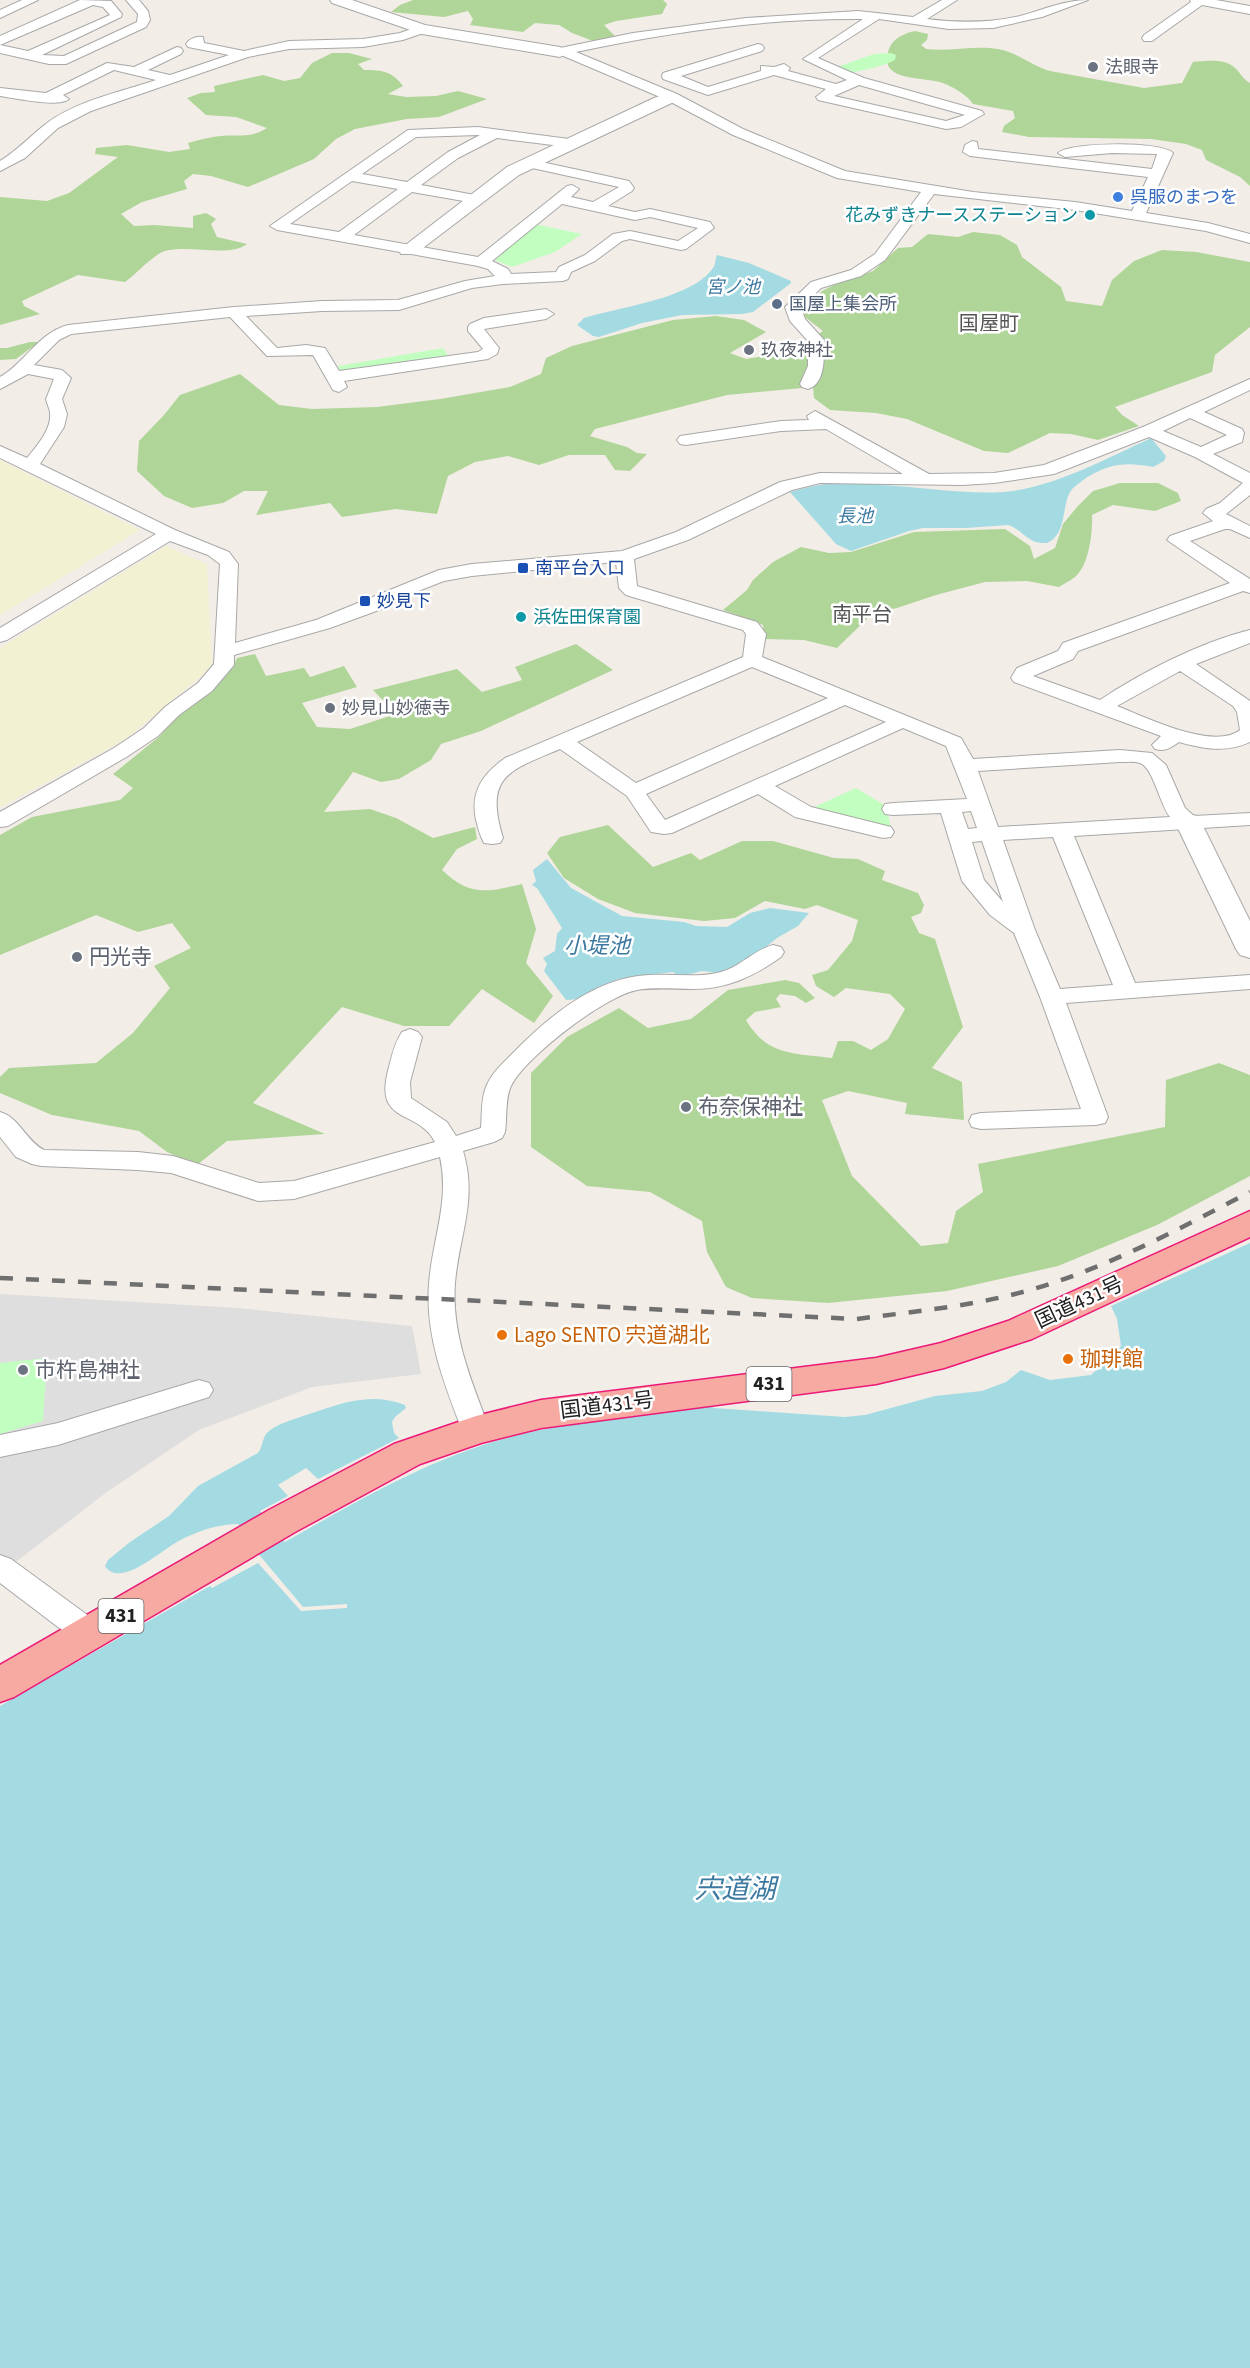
<svg xmlns="http://www.w3.org/2000/svg" width="1250" height="2368" font-family="'Source Sans 3','Noto Sans JP',sans-serif">
<style>
.residential{fill:#dfdede}
.farmland{fill:#f2f1d1}
.forest{fill:#b0d598}
.park{fill:#c3fec1}
.water{fill:#a4dbe3}
.lines{fill:none;stroke-linecap:round;stroke-linejoin:round}
.minor-casing{stroke:#a8a8a8;stroke-width:2}
.tertiary-casing{stroke:#a8a8a8;stroke-width:2}
.trunk-casing{stroke:#eb1977;stroke-width:3}
.minor{fill:#fff;fill-rule:evenodd}
.tertiary{fill:#fff;fill-rule:evenodd}
.trunk{fill:#f7aaa2;fill-rule:evenodd}
.rail{stroke:#6f6f6f;stroke-width:4.5;stroke-dasharray:13 13;stroke-linecap:butt}
.worship-dot{fill:#6b7280;stroke:#fff;stroke-width:2}
.shop-dot{fill:#3f7fe0;stroke:#fff;stroke-width:2}
.culture-dot{fill:#0f9aa8;stroke:#fff;stroke-width:2}
.service-dot{fill:#5c6f8a;stroke:#fff;stroke-width:2}
.transit-dot{fill:#1a4fb4;stroke:#fff;stroke-width:2}
.food-dot{fill:#e8710a;stroke:#fff;stroke-width:2}
.labels{text-anchor:middle;dominant-baseline:central;stroke-width:5;stroke-linejoin:round;paint-order:stroke}
.far-worship-label{font-size:18px;fill:#5b616d;stroke:#fff;text-anchor:start}
.far-shop-label{font-size:18px;fill:#366cbe;stroke:#fff;text-anchor:start}
.far-culture-label{font-size:18px;fill:#0d838f;stroke:#fff;text-anchor:end}
.far-water-label{font-size:18px;font-style:italic;fill:#3c79a1;stroke:#fff}
.far-service-label{font-size:18px;fill:#4e5e75;stroke:#fff;text-anchor:start}
.far-transit-label{font-size:18px;fill:#164399;stroke:#fff;text-anchor:start}
.far-quarter-label{font-size:20px;fill:#545454;stroke:#fff}
.shield{fill:#fff;stroke:#646464;stroke-width:1.5}
.shield-label{font-size:20px;font-weight:bold;fill:#212121}
.worship-label{font-size:21px;fill:#5b616d;stroke:#fff;text-anchor:start}
.street-label{font-size:21px;fill:#212121;stroke:#fff}
.food-label{font-size:21px;fill:#c56008;stroke:#fff;text-anchor:start}
.water-label{font-size:22px;font-style:italic;fill:#3c79a1;stroke:#fff}
.near-water-label{font-size:27px;font-style:italic;fill:#3c79a1;stroke:#fff}
</style>
<rect width="100%" height="100%" fill="#f2ede7"/>
<!-- residential -->
<polygon class="residential" points="0,1294 238,1308 412,1326 421,1374 312,1387 199,1430 107,1492 0,1574"/>
<!-- farmland -->
<g class="farmland">
<polygon points="0,460 140,530 0,615"/>
<polygon points="166,546 207,564 212,667 126,739 0,807 0,648"/>
</g>
<!-- forest -->
<g class="forest">
<polygon points="413,0 663,0 667,4 662,14 616,21 604,25 615,36 593,41 572,33 559,25 535,23 523,32 470,25 473,19 468,11 444,17 391,12 400,5"/>
<path d="M915 31 928 34 927 40 921 45 926 49C950 52 974 45 998 49 1019 53 1030 65 1050 71L1144 88 1182 83 1193 62C1206 61 1226 58 1236 69 1242 75 1242 78 1250 83V186L1240 177 1206 160 1202 150 1186 144 1151 139 1029 137 1002 132 1004 126 1015 118 1013 111 973 104C969 96 951 86 943 83 925 76 876 83 889 49 893 38 905 33 915 31Z"/>
<path d="M332 53H349L372 59 358 64 364 70C382 70 392 71 403 86L388 94 406 97 436 96 458 91 487 99 439 117 407 119 355 129 336 139 314 159 248 187 211 176 193 174 184 181 187 189 142 202 121 214 134 226 155 225 193 228V216L206 213 216 219 211 224 217 237 247 244C229 258 190 244 165 251 154 254 135 275 125 282L78 275 22 301 24 306 40 314 0 325V197L47 201 69 193 118 157 95 154 96 148 127 145 169 152 190 149 188 143C199 140 210 137 221 136 240 134 249 139 267 128L236 117 206 115 187 98 201 93 215 92 214 86 263 75 284 81 300 78 312 63Z"/>
<polygon points="973,232 1000,235 1017,245 1022,257 1061,287 1066,301 1102,306 1112,280 1134,261 1162,250 1196,252 1250,262 1250,327 1215,355 1212,372 1115,407 1122,415 1139,426 1098,440 1071,434 1050,433 1008,453 984,451 907,419 876,413 830,410 814,398 813,387 727,395 595,429 590,436 627,447 637,453 647,454 630,471 615,470 605,455 569,455 539,465 508,456 475,462 448,476 437,514 396,509 342,517 330,503 256,515 268,491 244,491 223,503 192,508 164,496 137,471 139,441 164,415 180,395 240,374 279,405 312,409 377,407 440,399 510,387 541,374 546,358 572,346 673,320 716,316 744,320 766,332 730,353 746,359 794,351 823,331 801,314 822,291 840,282 873,271 898,248 912,247 928,234 958,237"/>
<polygon points="30,342 39,342 16,359 0,360 0,348 7,348"/>
<path d="M1120 483H1158L1178 493 1181 501 1155 511 1113 505 1092 515C1093 531 1089 565 1076 576 1072 580 1065 583 1059 587L1027 581 985 582 936 595 897 608 873 613 837 648 804 640 764 639 763 625 723 610 747 590 753 580 773 562 801 547 829 553 851 552 914 532 1005 529 1030 546 1034 559 1055 548 1063 524 1077 507 1093 491Z"/>
<path d="M576 644 613 670 481 731 441 744 431 760 399 779 381 782 353 772 324 812 370 809 396 818 433 838 475 827 477 839 457 849 442 870C471 897 486 892 522 884L536 929 526 963 553 996 534 1023 482 989 449 1026H404L342 1007 253 1103 325 1134 227 1141 197 1165 167 1152 139 1131 52 1115 0 1093V1077L9 1068 96 1063 133 1033 170 988 154 966 191 948 172 923 138 932 96 915 0 955V835L32 817 120 800 133 788 113 774 160 736 180 712 233 668 237 658 255 654 266 676 304 668 310 677 344 666 357 687 302 703 317 727 350 729 396 714 373 690 457 669 482 692 522 680 515 667Z"/>
<path d="M608 825 653 867 691 853 700 860 742 841H773L834 858 858 859 885 871 882 880 918 893 924 905 921 913 911 917 919 933 935 939 963 1027 932 1068 962 1082 964 1120 905 1114 907 1103 848 1091 822 1100 852 1176 921 1246 948 1243 956 1211 983 1192 978 1164 1165 1127 1166 1080 1219 1063 1250 1075V1176L1157 1225 1058 1266 947 1291 828 1303 752 1298 726 1287 707 1252 702 1221 650 1192 587 1186 531 1147V1073L567 1037 619 1008 648 1028 691 1019 728 990 785 980 799 983 815 998 806 1003 795 996 780 994 776 999 781 1007 755 1012 746 1020C767 1056 794 1053 832 1058L838 1041H853L871 1050 888 1039 905 1009 890 994 846 988 834 997 816 986 812 975 828 970 852 941 858 920 817 905 805 909 765 901 735 918 704 921 635 913 598 899 564 878 547 853 560 837Z"/>
</g>
<!-- park -->
<g class="park">
<path d="M891 53 896 55 895 60C880 68 864 69 848 74L834 68 874 54Z"/>
<polygon points="534,224 582,234 555,252 512,267 492,259"/>
<polygon points="443,348 449,357 340,371 338,366"/>
<polygon points="856,788 886,806 891,828 810,809"/>
<polygon points="47,1358 43,1421 0,1434 0,1363"/>
</g>
<!-- water -->
<g class="water">
<path d="M717 255 749 263 791 281V283L753 312 742 314 682 315 642 323 599 337 593 336 577 325 584 318C619 307 692 299 713 268 716 264 715 259 717 255Z"/>
<path d="M1151 438 1166 456 1164 461 1153 467C1126 462 1110 463 1086 478 1080 483 1073 486 1069 494 1062 509 1066 535 1047 543 1026 544 1024 530 1008 525L966 528H923L909 531 851 551 836 544 790 492C819 483 852 479 882 485 922 487 981 497 1019 490 1063 482 1110 457 1151 438Z"/>
<polygon points="547,859 571,888 622,916 684,922 696,926 727,927 750,913 770,908 809,913 798,926 777,938 743,966 720,973 702,971 679,977 673,972 618,979 581,999 566,1000 544,971 547,964 543,958 555,951 557,934 562,928 537,888 532,885 536,881 533,870"/>
<path d="M1250 1243V2368H0V1706L210 1586 212 1588 258 1563 301 1611 347 1608V1604L303 1607 256 1551 238 1524C217 1524 195 1532 177 1542 161 1551 119 1589 105 1566L108 1560 130 1542 169 1516 198 1486 258 1453C263 1447 262 1438 267 1433 277 1423 293 1420 306 1415 339 1404 370 1391 405 1405L406 1408 395 1417 392 1422 394 1433 399 1438 318 1479 306 1468 278 1485 288 1496 260 1511 285 1542C356 1502 428 1459 507 1438 573 1420 642 1414 710 1406L714 1408 845 1417 865 1415 935 1396 982 1391 1006 1382 1021 1370 1050 1380 1091 1375 1121 1346 1117 1319 1111 1306Z"/>
</g>
<g class="lines">
<!-- minor casing -->
<g class="minor-casing">
<g id="minor">
<polygon points="22,0 38,0 0,18 0,10"/>
<polygon points="80,0 111,1 122,14 121,17 42,55 64,56 137,22 138,14 126,0 139,0 148,11 150,20 146,27 66,64 49,64 0,53 0,45 28,51 110,15 103,7 93,5 0,45 0,36"/>
<path d="M942 0H957L927 19C959 23 989 23 1020 16 1043 10 1064 0 1088 0L1042 17 993 28 949 29 879 19 818 58 864 78 982 111 984 114 961 127 946 129 818 100 816 97 826 89 774 75 708 95 663 79 662 76 663 73 758 44 762 45 764 48 762 51 681 76 708 87 761 71V66L774 67 784 64 790 68 788 71 836 84 847 80 803 59 863 19C767 18 669 32 576 52L677 94 743 129 845 171 973 192 1075 202 1132 211 1148 177 970 156 963 152 965 145 972 141 977 142 978 149 1152 169 1157 154 1112 153 1065 157 1058 153C1069 142 1162 141 1173 153L1146 213 1208 223 1250 234V243L1206 231 1075 210 934 194 885 260 861 276 821 288 801 308 805 319 824 340C824 355 826 384 808 389L802 387 800 384 808 366V341L790 321 785 307 811 282 851 270 875 254 921 192 837 178 733 135 667 100 554 52 560 48 633 33 746 18 858 11 913 17ZM859 85 965 115 946 121 834 96Z"/>
<polygon points="1190,0 1216,0 1250,6 1250,14 1202,5 1152,41 1144,41 1142,38 1144,35 1191,2"/>
<path d="M422 25 426 26 428 29 426 32 403 40 363 47 289 49 248 57 91 111 58 128 25 158 0 171V161C18 150 31 135 47 123 78 100 121 92 156 80L114 70 63 95 69 99C59 108 15 98 0 96V88L46 93 107 63 134 67 177 47 181 48 183 51 181 54 148 70 170 75 229 55 188 47 186 44C190 38 197 36 203 37L204 43 244 51 289 41 363 39 400 33Z"/>
<path d="M478 127 569 139 576 143 569 147 497 138 458 158 421 185 480 196 482 199 480 202 475 203 412 192 354 235 478 257 567 186 572 185 579 189 571 197 593 202 619 187 523 166 521 163 528 159 629 181 634 188 632 191 608 206 635 212 650 209 710 222 714 228 686 249 681 250 630 239 622 241 595 261 571 272 568 279 563 281 503 284 472 288 399 310 322 311 246 316 277 348 306 345 325 348 339 371 478 352 483 349 468 331V327L470 324 484 318 546 309 554 314 546 319 484 329 499 348 497 354 488 359 344 381 347 387 339 392 333 390 313 355 267 356 230 317 71 334 59 340 34 365 62 370 71 378 62 399 67 414 64 427 40 464 175 530 229 552 238 564 235 643 316 620 439 570 472 564 622 551 676 532 780 482 820 473 903 474 826 429 781 431 686 445 680 444 677 440 680 436 781 421 809 420 807 416 815 411 929 474 994 473 1044 465 1143 427 1250 379V390L1204 412 1242 429 1244 433 1242 442 1213 454 1250 473V495L1226 514 1250 526V538L1230 529H1225L1190 541 1250 579V593L1243 591 1078 651 1073 659 1033 676 1100 700C1142 672 1201 642 1250 630V643L1196 664 1250 701V742C1226 753 1204 749 1179 742 1170 748 1165 752 1155 749L1152 745 1161 736 1014 682 1011 678 1017 668 1058 651 1063 643 1230 583 1167 540 1170 536 1213 521 1203 513 1206 509 1220 503 1243 483 1195 457 1149 437 1054 474 994 483 962 485 820 483 792 490 688 540 634 559 637 586 640 587 757 622 766 634 762 657 961 738 973 759 1120 750 1152 753 1166 765 1185 808 1194 816 1250 813V825L1074 836 1135 983 1250 975V989L1066 1003 1108 1117 1105 1123 1096 1125 981 1129 972 1127 969 1121 972 1115 981 1113 1081 1109 1040 997 1014 933 990 915 962 881 941 813 893 815 885 814 882 809 885 804 893 803 967 799 946 746 903 728 775 786 811 807 891 827 894 832 891 837 883 838 795 817 758 794 672 833 664 834 651 832 627 796 560 749C509 771 484 775 503 838L500 843 492 844 484 843C480 836 478 828 476 820 470 791 483 774 505 758L743 657 746 634 743 630 626 595 619 588 616 562 472 576 444 581 408 595 379 610 330 628 234 655V665L212 691 179 715 158 736 128 756 8 826 0 827V812L114 748 144 728 165 707 198 683 214 664 220 564 208 555 170 541 7 640 0 642V628L156 534 0 458V446L27 458C36 447 52 429 50 413 50 409 47 404 46 399L54 379 28 374 0 389V377C25 363 38 333 68 325L234 307 322 301 398 300 465 281 495 276 488 269 478 266 277 230 270 226 408 130ZM478 135H480L448 152 407 182 362 174 416 137ZM352 181 398 189 339 232 290 224ZM562 204 635 220 650 217 698 228 678 241 630 231 613 234 585 255 559 267 556 272 511 274 508 269 492 261ZM1190 418 1227 435 1201 447 1163 431ZM752 667 828 698 636 783 577 742ZM1180 671 1233 706 1237 712 1240 730C1213 751 1146 717 1117 706ZM845 705 886 722 665 820 646 794ZM1120 762C1126 762 1134 761 1140 763 1153 767 1160 805 1170 817L998 827 978 771ZM971 811 977 828 968 829 962 812ZM1053 837 1113 985 1060 989 1035 930 1003 840ZM982 841 1003 902 984 880 972 842Z"/>
<path d="M773 945 781 947 784 952 781 957C753 977 727 989 692 989 674 989 655 987 637 990 605 996 525 1057 511 1086 505 1098 507 1119 505 1132L502 1138 494 1142 463 1151C478 1200 459 1235 455 1283 451 1334 472 1383 490 1430L486 1438 476 1441 466 1438 462 1430C444 1383 425 1335 429 1284 432 1240 450 1202 440 1157L294 1199 258 1201 171 1173 138 1170 41 1166 32 1164 16 1157 0 1137V1112C19 1117 26 1141 44 1150L138 1152 173 1156 259 1183 294 1181 435 1142C418 1108 372 1126 389 1067 392 1055 395 1042 402 1032L410 1029 418 1032 422 1037 410 1082 411 1098 447 1122 456 1136 481 1128C482 1115 481 1099 486 1087 491 1074 502 1064 511 1055 545 1020 588 983 638 976 665 972 694 979 721 972 740 967 754 950 773 945Z"/>
<polygon points="199,1380 209,1383 213,1390 209,1397 58,1445 0,1457 0,1435 58,1423"/>
<polygon points="0,1555 11,1559 101,1625 105,1634 101,1643 90,1647 79,1643 0,1583"/>
</g>
</g>
<!-- tertiary casing -->
<g class="tertiary-casing">
<g id="tertiary">
<polygon points="330,0 352,0 425,25 560,47 568,52 560,57 422,34 332,3"/>
<polygon points="672,92 680,97 678,100 519,175 415,254 401,254 399,250 507,167 654,98"/>
<polygon points="1188,814 1197,816 1201,822 1250,921 1250,958 1240,955 1236,949 1175,822 1179,816"/>
</g>
</g>
<!-- trunk casing -->
<g class="trunk-casing">
<polygon id="trunk" points="1250,1211 1250,1237 1032,1339 944,1368 876,1384 541,1428 481,1443 420,1464 295,1532 14,1697 0,1702 0,1665 269,1510 394,1444 476,1416 541,1400 876,1358 941,1343 1008,1321"/>
</g>
<!-- minor -->
<use href="#minor" class="minor"/>
<!-- tertiary -->
<use href="#tertiary" class="tertiary"/>
<!-- trunk -->
<use href="#trunk" class="trunk"/>
<!-- rail -->
<path class="rail" d="M0 1278 857 1319C910 1312 964 1307 1015 1294 1098 1273 1175 1231 1250 1192"/>
</g>
<!-- markers -->
<g class="worship-dot">
<circle cx="1093" cy="67" r="6"/>
<circle cx="749" cy="350" r="6"/>
<circle cx="330" cy="708" r="6"/>
<circle cx="77" cy="957" r="6"/>
<circle cx="686" cy="1107" r="6"/>
<circle cx="23" cy="1370" r="6"/>
</g>
<circle class="shop-dot" cx="1118" cy="197" r="6"/>
<g class="culture-dot">
<circle cx="1090" cy="215" r="6"/>
<circle cx="521" cy="617" r="6"/>
</g>
<circle class="service-dot" cx="777" cy="304" r="6"/>
<g class="transit-dot">
<rect x="517" y="562" width="12" height="12" rx="3"/>
<rect x="359" y="595" width="12" height="12" rx="3"/>
</g>
<g class="food-dot">
<circle cx="502" cy="1335" r="6"/>
<circle cx="1068" cy="1359" r="6"/>
</g>
<g class="labels">
<!-- far-worship labels -->
<g class="far-worship-label">
<text x="1105" y="67">法眼寺</text>
<text x="761" y="350">玖夜神社</text>
<text x="342" y="708">妙見山妙徳寺</text>
</g>
<!-- far-shop labels -->
<g class="far-shop-label">
<text x="1130" y="197">呉服のまつを</text>
</g>
<!-- far-culture labels -->
<g class="far-culture-label">
<text x="1078" y="215">花みずきナースステーション</text>
<text x="533" y="617" text-anchor="start">浜佐田保育園</text>
</g>
<!-- far-water labels -->
<g class="far-water-label">
<text x="733" y="287">宮ノ池</text>
<text x="855" y="516">長池</text>
</g>
<!-- far-service labels -->
<g class="far-service-label">
<text x="789" y="304">国屋上集会所</text>
</g>
<!-- far-transit labels -->
<g class="far-transit-label">
<text x="535" y="568">南平台入口</text>
<text x="377" y="601">妙見下</text>
</g>
<!-- far-quarter labels -->
<g class="far-quarter-label">
<text x="989" y="324">国屋町</text>
<text x="862" y="615">南平台</text>
</g>
<!-- shield labels -->
<g class="shield">
<rect x="746.5" y="1367" width="45" height="34" rx="4.5"/>
<rect x="98.5" y="1599" width="45" height="34" rx="4.5"/>
</g>
<g class="shield-label">
<text x="769" y="1384">431</text>
<text x="121" y="1616">431</text>
</g>
<!-- worship labels -->
<g class="worship-label">
<text x="89" y="957">円光寺</text>
<text x="698" y="1107">布奈保神社</text>
<text x="35" y="1370">市杵島神社</text>
</g>
<!-- street labels -->
<g class="street-label">
<text transform="translate(1079 1302) rotate(-25)">国道431号</text>
<text transform="translate(607 1405) rotate(-7)">国道431号</text>
</g>
<!-- food labels -->
<g class="food-label">
<text x="514" y="1335">Lago SENTO 宍道湖北</text>
<text x="1080" y="1359">珈琲館</text>
</g>
<!-- water labels -->
<g class="water-label">
<text x="597" y="946">小堤池</text>
</g>
<!-- near-water labels -->
<g class="near-water-label">
<text x="735" y="1889">宍道湖</text>
</g>
</g>
</svg>
